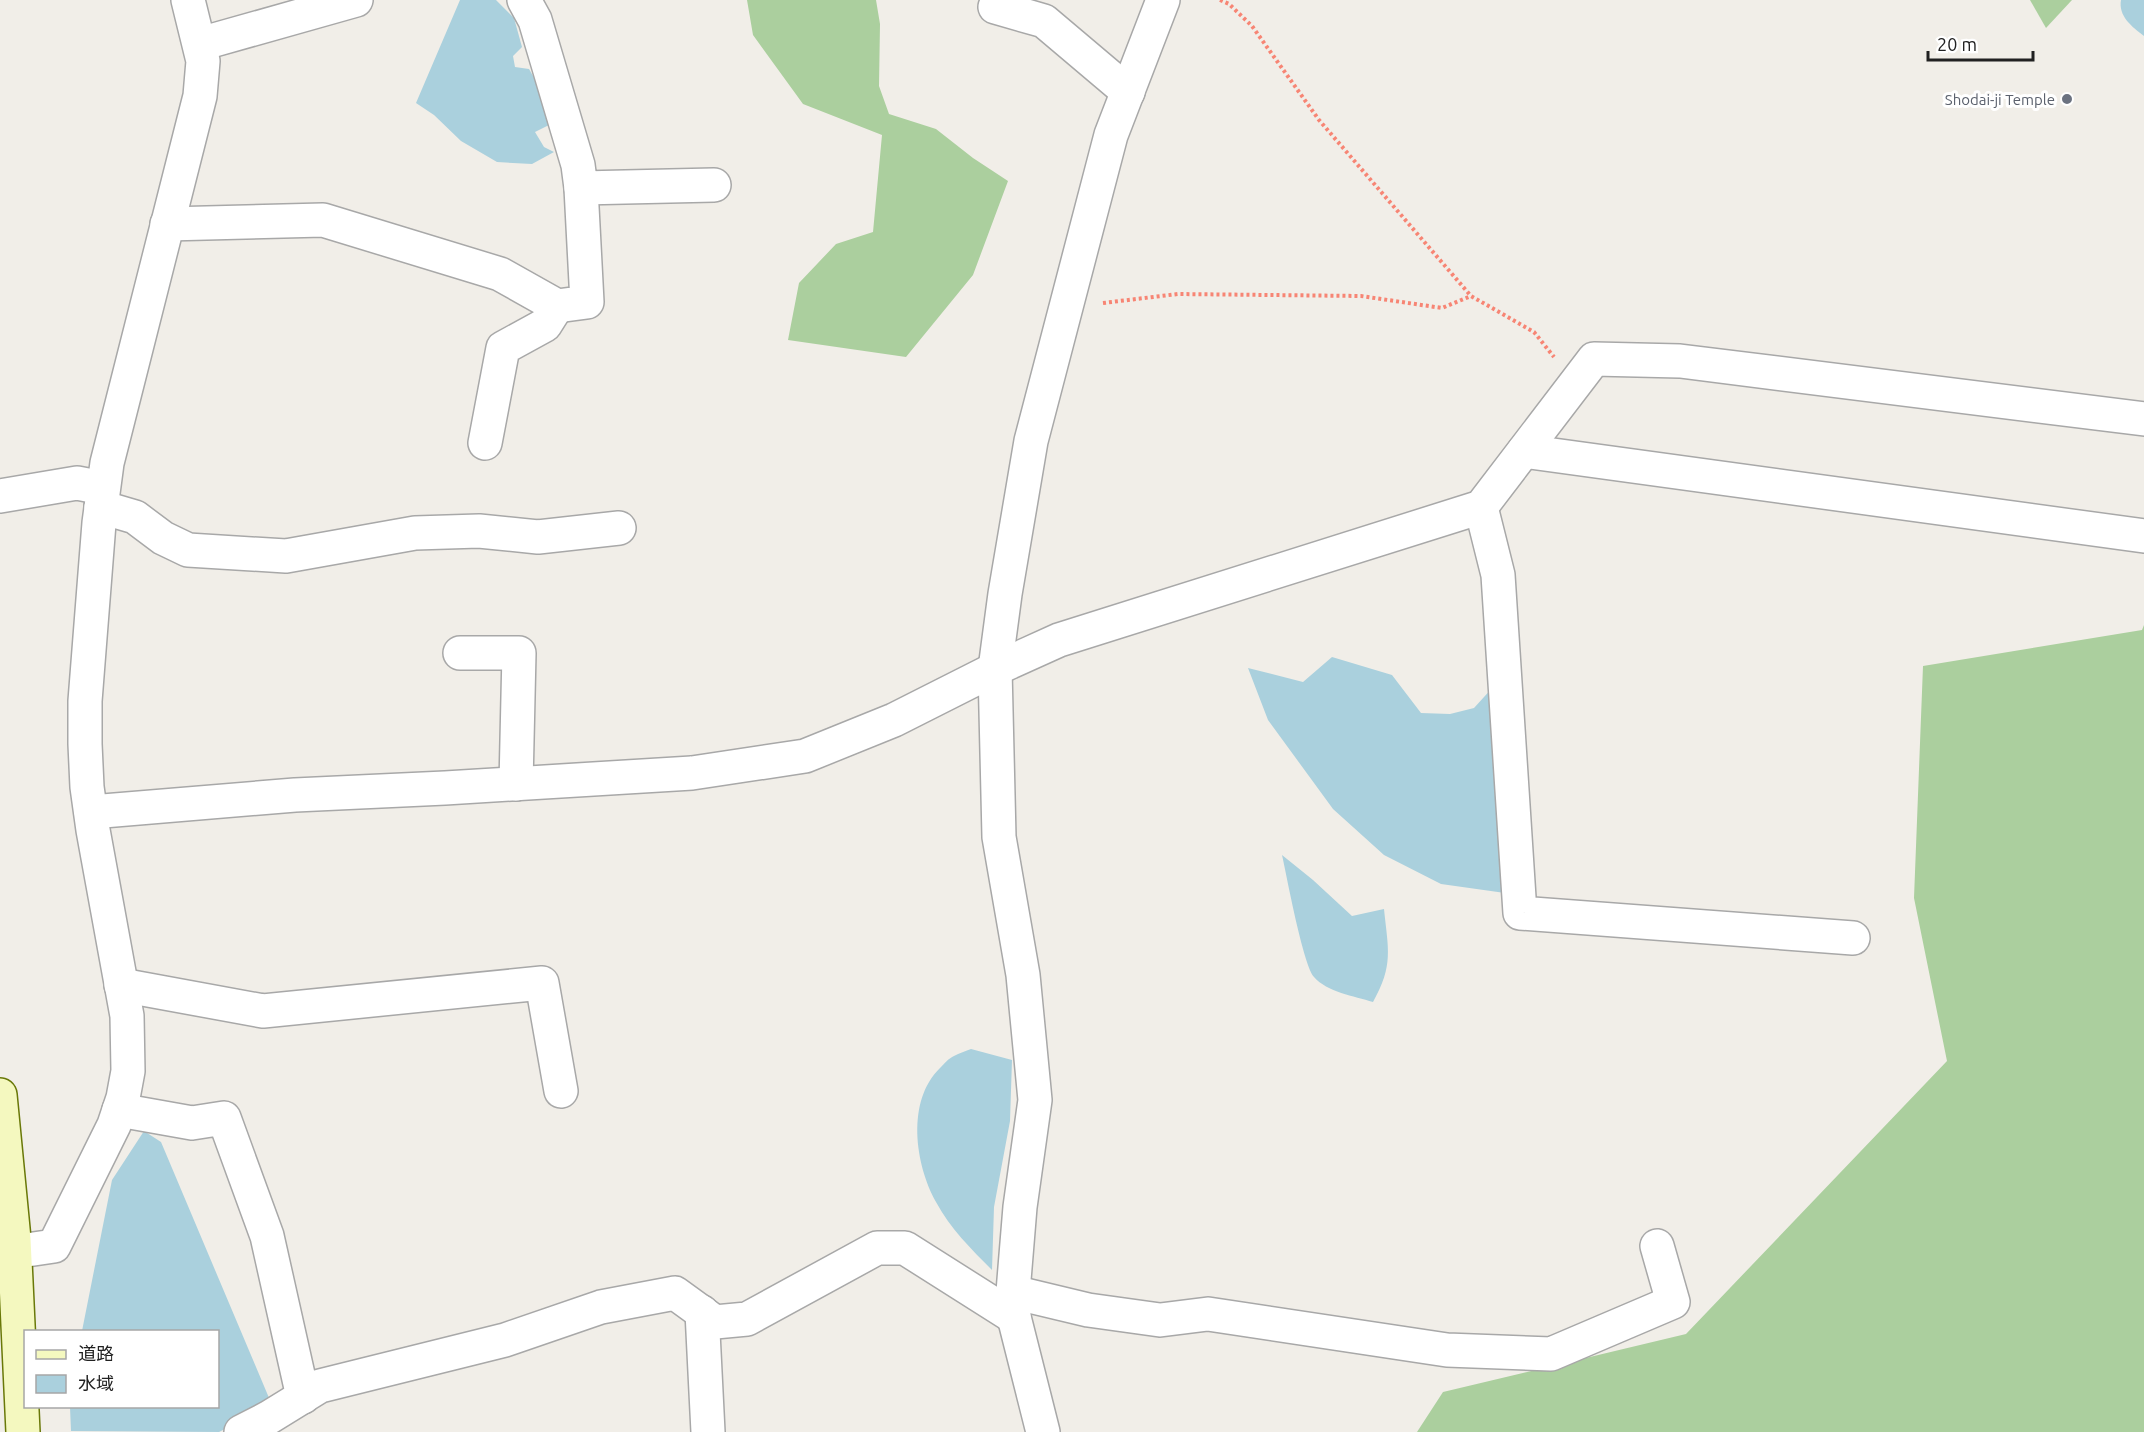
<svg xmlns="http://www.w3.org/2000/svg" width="2144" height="1432" font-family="Ubuntu,'Noto Sans JP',sans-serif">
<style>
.forest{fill:#abcf9e}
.water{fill:#aad0dd}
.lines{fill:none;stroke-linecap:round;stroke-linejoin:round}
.minor-casing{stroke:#a8a8a8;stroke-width:36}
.secondary-casing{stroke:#697808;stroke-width:36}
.path{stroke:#f78574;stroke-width:4;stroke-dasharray:3 3;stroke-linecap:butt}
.minor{stroke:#fff;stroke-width:33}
.secondary{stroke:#f4f8bf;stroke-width:33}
.worship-dot{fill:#6b7280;stroke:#fff;stroke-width:2}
.labels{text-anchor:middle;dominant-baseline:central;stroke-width:6;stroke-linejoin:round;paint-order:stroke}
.worship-label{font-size:15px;fill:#5b616d;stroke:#fff;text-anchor:end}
</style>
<rect width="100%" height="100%" fill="#f1eee8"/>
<!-- forest -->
<g class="forest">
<polygon points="747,0 876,0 880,24 879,86 889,114 936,129 973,158 1008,181 973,275 906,357 788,340 799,283 836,244 873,232 882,135 803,104 753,35"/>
<polygon points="2030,0 2072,0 2046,28"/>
<polygon points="2144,625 2144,1432 1417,1432 1443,1392 1686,1334 1947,1061 1914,898 1923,666 2142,630"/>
</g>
<!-- water -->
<g class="water">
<polygon points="460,0 496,0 514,18 522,47 513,56 515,67 529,69 543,93 549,125 535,132 544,147 554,152 532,164 497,162 461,141 434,115 416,103"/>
<path d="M2121 0H2144V36C2132 27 2118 16 2121 0Z"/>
<polygon points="1332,657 1392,675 1421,713 1450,714 1474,708 1494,686 1505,893 1441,884 1384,855 1333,809 1268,720 1248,668 1303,682"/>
<path d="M1282 855 1313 880 1352 916 1384 909C1388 949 1394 965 1373 1002 1354 996 1327 992 1314 977 1303 964 1287 877 1282 855Z"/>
<path d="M971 1049 1012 1060 1010 1121 994 1207 992 1270C971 1249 950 1228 936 1202 915 1164 906 1101 940 1068 944 1064 949 1058 954 1056 959 1053 966 1051 971 1049Z"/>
<polygon points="144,1131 161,1142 272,1405 219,1432 71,1431 70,1407 218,1406 218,1332 82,1331 112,1180"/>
</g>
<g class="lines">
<!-- minor casing -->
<g class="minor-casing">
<g id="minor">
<polyline points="524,0 535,20 578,165 581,188 714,185"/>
<polyline points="995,7 1044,21 1128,92"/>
<polyline points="200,44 356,0"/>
<polyline points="167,224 323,220 500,274 557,306 587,302 581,188"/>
<polyline points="485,443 503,348 545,325 557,306"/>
<polyline points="1524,451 2144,536"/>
<polyline points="0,496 77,483 103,488"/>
<polyline points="101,507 135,517 163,538 188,550 286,556 415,533 479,531 538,537 619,528"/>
<polyline points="1481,507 1498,575 1520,913 1853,938"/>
<polyline points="460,653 519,653 516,784"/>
<polyline points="91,812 295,795 445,788 692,773 805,756 894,720 995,669 1059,640 1481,507 1594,359 1680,361 2144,419"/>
<polyline points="121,985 263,1011 542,983 561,1091"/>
<polyline points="119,1110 192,1123 224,1118 267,1236 303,1397"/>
<polyline points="0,1254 54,1246 114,1125 123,1098 128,1071 127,1016 93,830 87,787 85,744 85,701 99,523 107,463 200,96 203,61 188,0"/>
<polyline points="1013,1292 1088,1310 1160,1320 1208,1314 1447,1350 1551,1354 1673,1302 1657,1246"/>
<polyline points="702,1312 708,1432"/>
<polyline points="241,1432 268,1418 320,1386 505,1340 601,1307 675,1293 715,1322 747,1319 877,1248 905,1248 1014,1317"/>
<polyline points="1043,1432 1014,1317 1013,1292 1020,1207 1035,1100 1023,975 999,837 995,669 1005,594 1031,441 1111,135 1163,0"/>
</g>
</g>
<!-- secondary casing -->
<g class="secondary-casing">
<polyline id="secondary" points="0,1095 14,1239 23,1432"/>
</g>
<!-- path -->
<g class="path">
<polyline points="1220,0 1229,4 1252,26 1319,120 1471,296 1534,332 1554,357"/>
<polyline points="1103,303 1178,294 1361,296 1442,308 1471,296"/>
</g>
<!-- minor -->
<use href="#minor" class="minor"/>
<!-- secondary -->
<use href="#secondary" class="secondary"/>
</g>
<!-- markers -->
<circle class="worship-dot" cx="2067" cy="99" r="6"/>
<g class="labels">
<!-- worship labels -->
<g class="worship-label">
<text x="2055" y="99">Shodai-ji Temple</text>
</g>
</g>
<!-- legend -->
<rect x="24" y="1330" width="195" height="78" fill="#ffffff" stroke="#a6a6a6" stroke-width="1.5"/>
<rect x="36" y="1350" width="30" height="9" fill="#f4f8bf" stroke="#a6a6a6" stroke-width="1.5"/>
<text x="78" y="1360" font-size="18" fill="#212121">道路</text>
<rect x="36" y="1375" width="30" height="18" fill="#aad0dd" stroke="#a6a6a6" stroke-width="1.5"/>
<text x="78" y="1390" font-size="18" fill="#212121">水域</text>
<!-- scale -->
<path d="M1928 51v9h105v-9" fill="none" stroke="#212121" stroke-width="3"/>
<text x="1937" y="51" font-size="18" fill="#212121" stroke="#ffffff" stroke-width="4.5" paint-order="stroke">20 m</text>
</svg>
